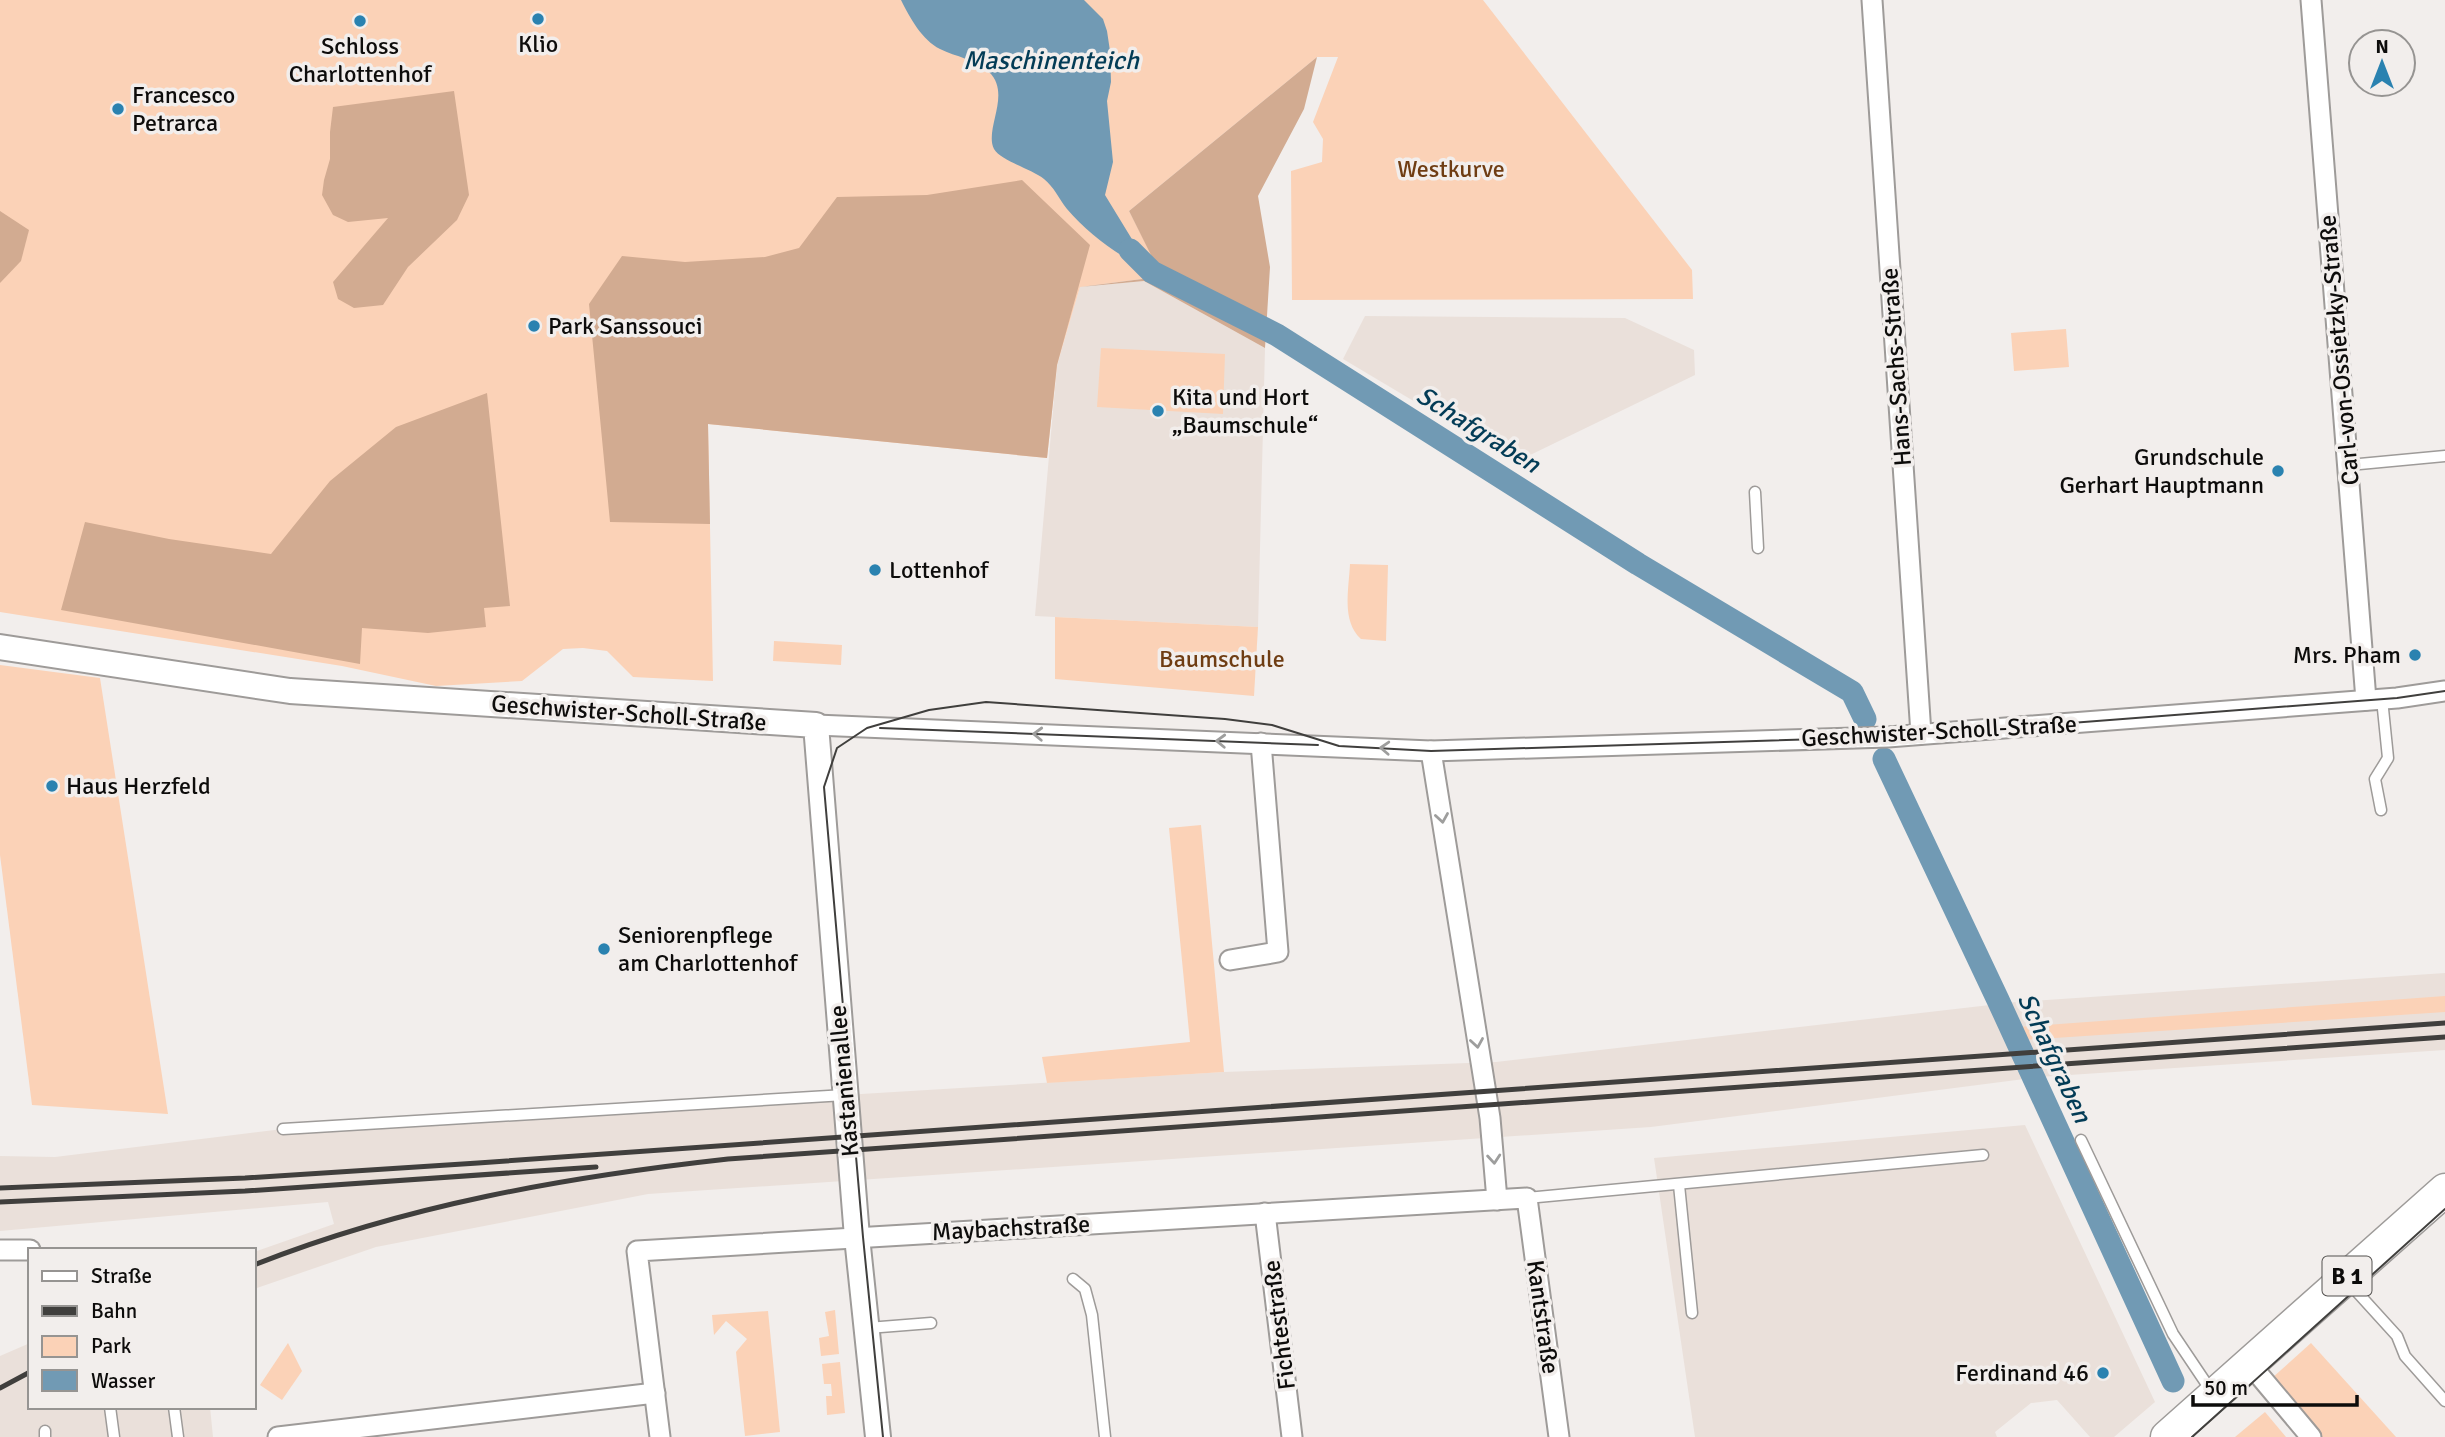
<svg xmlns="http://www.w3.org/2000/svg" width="2445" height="1437" font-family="Signika,sans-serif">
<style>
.built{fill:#eae0da}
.green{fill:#fbd2b7}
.forest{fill:#d2ab91}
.water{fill:#719ab4}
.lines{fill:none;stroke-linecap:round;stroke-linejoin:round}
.canal{stroke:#719ab4;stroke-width:23}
.service-casing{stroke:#9e9b99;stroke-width:13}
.minor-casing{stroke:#9e9b99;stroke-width:23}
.tertiary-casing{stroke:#9e9b99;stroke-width:28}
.primary-casing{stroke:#9e9b99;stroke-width:35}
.service{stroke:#fff;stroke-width:10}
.minor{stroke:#fff;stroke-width:19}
.tertiary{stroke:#fff;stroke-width:24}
.primary{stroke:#fff;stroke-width:32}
.tram{stroke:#403f3d;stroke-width:2}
.rail{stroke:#403f3d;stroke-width:5}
.oneway{stroke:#9e9e9d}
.poi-dot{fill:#2a82b0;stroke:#f2eeec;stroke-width:2.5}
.labels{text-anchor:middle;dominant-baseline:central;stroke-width:7;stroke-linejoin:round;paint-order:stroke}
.shield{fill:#f2eeec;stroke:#52504e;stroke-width:2}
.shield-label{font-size:23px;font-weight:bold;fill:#0d0c0b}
.poi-label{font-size:24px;fill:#0d0c0b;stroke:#f2eeec;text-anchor:start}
.park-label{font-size:24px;fill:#6f3d13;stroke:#f2eeec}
.street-label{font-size:24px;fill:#0d0c0b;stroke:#f2eeec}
.water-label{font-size:26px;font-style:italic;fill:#033c56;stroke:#f2eeec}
</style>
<rect width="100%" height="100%" fill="#f2eeec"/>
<!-- built -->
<g class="built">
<polygon points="1144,281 1265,348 1258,627 1035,616 1057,365 1080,287"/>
<polygon points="1365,316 1625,318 1694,350 1695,375 1516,462 1343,359"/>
<polygon points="2445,973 2445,1050 2039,1077 1651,1127 648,1194 376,1247 254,1289 254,1252 334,1224 328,1202 0,1231 0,1156 55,1157 283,1129 1224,1072 1496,1062 2016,1002"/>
<polygon points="2025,1125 2155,1402 2114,1437 2090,1437 2057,1400 2031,1403 1995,1432 1997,1437 1695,1437 1654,1158"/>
<polygon points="30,1343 30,1407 210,1407 213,1437 0,1437 0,1356"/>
</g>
<!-- green -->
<g class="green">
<polygon points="0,0 1483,0 1692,270 1693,299 1292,300 1291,171 1322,162 1323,139 1313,122 1338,57 1317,57 1129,211 1158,267 1142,279 1080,287 1057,365 1047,458 708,424 713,681 633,677 607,651 583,648 563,649 522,681 436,686 342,666 0,612"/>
<polygon points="2066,329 2069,367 2014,371 2011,333"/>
<polygon points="1101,348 1225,354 1223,414 1097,407"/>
<path d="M1350 564 1388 565 1386 641 1361 639C1341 621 1349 588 1350 564Z"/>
<polygon points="1055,617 1258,627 1254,696 1055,679"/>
<polygon points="774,641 842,645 841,665 773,661"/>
<polygon points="0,665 100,678 168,1114 32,1105 0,855"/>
<polygon points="1201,825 1224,1072 1047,1083 1042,1057 1190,1042 1169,828"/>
<polygon points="2445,996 2445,1012 2024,1040 2018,1027"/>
<polygon points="835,1310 839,1354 821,1356 819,1338 829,1336 825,1312"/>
<polygon points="768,1311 780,1432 745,1436 736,1352 747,1339 726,1321 714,1335 712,1315"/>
<polygon points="288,1343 302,1371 282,1400 260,1385"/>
<polygon points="2311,1343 2396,1437 2321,1437 2272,1378"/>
<polygon points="840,1362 845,1413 827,1415 826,1396 832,1396 831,1384 824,1384 822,1364"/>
<polygon points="2265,1412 2286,1437 2235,1437"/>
</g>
<!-- forest -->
<g class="forest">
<polygon points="1317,57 1304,109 1258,196 1270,267 1265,348 1144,281 1080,287 1142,279 1157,267 1129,211"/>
<polygon points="454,91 469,195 457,220 408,267 383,305 354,308 338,299 333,282 388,218 348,222 333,215 322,195 324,180 330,159 330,132 333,107"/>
<polygon points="1022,180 1090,245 1057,365 1047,458 708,424 710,524 610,522 589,304 622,256 685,262 765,257 799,248 837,197 927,195"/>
<polygon points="0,211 29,230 21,261 0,283"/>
<polygon points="487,393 510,606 484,608 486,627 428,633 362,628 360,664 61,610 85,522 169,539 271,554 330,481 396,427"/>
</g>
<!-- water -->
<path class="water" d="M901 0H1084L1103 19 1107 31 1110 51 1111 82 1107 101 1113 162 1105 195 1152 272C1120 257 1090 236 1067 209 1059 199 1054 187 1044 179 1032 169 1001 161 994 149 984 129 1012 94 989 72 975 59 956 57 940 49 922 40 910 18 901 0Z"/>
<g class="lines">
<!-- canal -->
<g class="canal">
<polyline points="1130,250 1152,272 1277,335 1638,564 1852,692 1865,719"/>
<polyline points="1884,759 1998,1000 2173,1381"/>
</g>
<!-- service casing -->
<g class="service-casing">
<g id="service">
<polyline points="2349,465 2445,456"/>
<polyline points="1755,492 1758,548"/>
<polyline points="2381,810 2375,779 2388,758 2382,699"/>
<polyline points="283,1129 845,1095"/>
<polyline points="2081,1140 2173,1334 2212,1392"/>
<polyline points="1679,1185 1692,1313"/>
<polyline points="1527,1198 1983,1155"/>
<polyline points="1073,1279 1085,1289 1092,1315 1105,1437"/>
<polyline points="2347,1281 2397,1336 2405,1356 2445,1401"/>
<polyline points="868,1328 931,1323"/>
<polyline points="110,1407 114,1437"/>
<polyline points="174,1407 178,1437"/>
<polyline points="45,1431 45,1437"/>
</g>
</g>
<!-- minor casing -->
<g class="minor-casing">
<g id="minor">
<polyline points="1872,0 1921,734"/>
<polyline points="2311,0 2366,700"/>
<polyline points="816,725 1431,751 1888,737 2397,698 2445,691"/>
<polyline points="1431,751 1490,1118 1497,1200"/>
<polyline points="1230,960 1278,952 1261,743"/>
<polyline points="1265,1213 1292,1437"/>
<polyline points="0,1250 30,1250"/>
<polyline points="2249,1363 2311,1437"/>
<polyline points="278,1437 655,1393"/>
<polyline points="660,1437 637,1251 1527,1198 1559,1437"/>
</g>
</g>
<!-- tertiary casing -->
<g class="tertiary-casing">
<polyline id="tertiary" points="0,647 290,691 816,725 857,1237 878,1437"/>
</g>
<!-- primary casing -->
<g class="primary-casing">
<polyline id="primary" points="2167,1437 2445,1190"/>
</g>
<!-- service -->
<use href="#service" class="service"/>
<!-- minor -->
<use href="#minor" class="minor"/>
<!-- tertiary -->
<use href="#tertiary" class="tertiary"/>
<!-- primary -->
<use href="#primary" class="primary"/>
<!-- tram -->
<g class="tram">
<polyline points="880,728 1318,745"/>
<polyline points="883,1437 863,1237 824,787 837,748 867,728 929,710 986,702 1225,719 1272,725 1339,746 1431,751 1888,737 2397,698 2445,691"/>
<polyline points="2192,1437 2445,1209"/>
</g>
<!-- rail -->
<g class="rail">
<polyline points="0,1188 245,1178 478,1163 2445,1023"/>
<polyline points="0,1202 245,1191 596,1167"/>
<path d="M254 1265C405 1205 566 1177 728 1159L2445 1037"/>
<polyline points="0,1388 30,1372"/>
</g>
</g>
<!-- one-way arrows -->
<defs><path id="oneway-chevron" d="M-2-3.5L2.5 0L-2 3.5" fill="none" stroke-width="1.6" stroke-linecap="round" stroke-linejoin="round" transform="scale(1.75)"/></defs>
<g class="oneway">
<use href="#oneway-chevron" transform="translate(1038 734) rotate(-178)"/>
<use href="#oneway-chevron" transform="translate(1221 741) rotate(-178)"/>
<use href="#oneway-chevron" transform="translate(1385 748) rotate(-177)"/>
<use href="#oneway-chevron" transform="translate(1442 818) rotate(81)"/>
<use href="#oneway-chevron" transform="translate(1477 1043) rotate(81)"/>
<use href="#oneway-chevron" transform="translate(1494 1159) rotate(85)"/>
</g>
<!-- markers -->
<g class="poi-dot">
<circle cx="538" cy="19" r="7"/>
<circle cx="360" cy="21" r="7"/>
<circle cx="118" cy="109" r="7"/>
<circle cx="534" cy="326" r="7"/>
<circle cx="1158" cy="411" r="7"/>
<circle cx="2278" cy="471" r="7"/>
<circle cx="875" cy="570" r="7"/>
<circle cx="2415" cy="655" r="7"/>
<circle cx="52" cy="786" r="7"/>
<circle cx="604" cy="949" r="7"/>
<circle cx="2103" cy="1373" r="7"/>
</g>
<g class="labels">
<!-- shield labels -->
<rect class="shield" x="2322.5" y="1256.5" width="49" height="39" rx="5"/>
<g class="shield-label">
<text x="2347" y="1276">B 1</text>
</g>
<!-- poi labels -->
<g class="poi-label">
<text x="538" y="44" text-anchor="middle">Klio</text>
<text x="360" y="46" text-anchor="middle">Schloss<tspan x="360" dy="28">Charlottenhof</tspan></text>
<text x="132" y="95">Francesco<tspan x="132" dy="28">Petrarca</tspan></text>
<text x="548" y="326">Park Sanssouci</text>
<text x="1172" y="397">Kita und Hort<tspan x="1172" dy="28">„Baumschule“</tspan></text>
<text x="2264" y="457" text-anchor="end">Grundschule<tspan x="2264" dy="28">Gerhart Hauptmann</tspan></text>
<text x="889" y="570">Lottenhof</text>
<text x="2401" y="655" text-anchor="end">Mrs. Pham</text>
<text x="66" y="786">Haus Herzfeld</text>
<text x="618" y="935">Seniorenpflege<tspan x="618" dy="28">am Charlottenhof</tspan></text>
<text x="2089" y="1373" text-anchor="end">Ferdinand 46</text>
</g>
<!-- park labels -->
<g class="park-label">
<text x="1451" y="169">Westkurve</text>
<text x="1222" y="659">Baumschule</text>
</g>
<!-- street labels -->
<g class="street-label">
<text transform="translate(2339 350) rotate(-95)">Carl-von-Ossietzky-Straße</text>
<text transform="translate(1896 367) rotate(-94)">Hans-Sachs-Straße</text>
<text transform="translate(629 713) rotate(4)">Geschwister-Scholl-Straße</text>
<text transform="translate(1939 731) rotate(-3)">Geschwister-Scholl-Straße</text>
<text transform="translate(844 1081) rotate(-95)">Kastanienallee</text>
<text transform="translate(1011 1228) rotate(-3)">Maybachstraße</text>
<text transform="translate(1543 1317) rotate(82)">Kantstraße</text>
<text transform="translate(1279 1325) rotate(-97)">Fichtestraße</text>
</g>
<!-- water labels -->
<g class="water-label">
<text x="1051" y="61">Maschinenteich</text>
<text transform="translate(1478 430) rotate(32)">Schafgraben</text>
<text transform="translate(2054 1058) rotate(65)">Schafgraben</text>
</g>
</g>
<!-- legend -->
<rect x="28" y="1248" width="228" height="161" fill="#f2eeec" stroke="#969492" stroke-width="2"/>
<rect x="42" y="1271" width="35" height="10" fill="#ffffff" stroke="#969492" stroke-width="2"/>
<text x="91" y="1283" font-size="21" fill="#0d0c0b">Straße</text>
<rect x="42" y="1306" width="35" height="10" fill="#403f3d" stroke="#969492" stroke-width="2"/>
<text x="91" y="1318" font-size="21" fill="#0d0c0b">Bahn</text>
<rect x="42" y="1336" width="35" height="21" fill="#fbd2b7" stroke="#969492" stroke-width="2"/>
<text x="91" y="1353" font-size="21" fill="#0d0c0b">Park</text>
<rect x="42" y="1370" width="35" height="21" fill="#719ab4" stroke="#969492" stroke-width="2"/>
<text x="91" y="1388" font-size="21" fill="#0d0c0b">Wasser</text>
<!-- north arrow -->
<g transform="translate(2382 63)"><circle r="33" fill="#f2eeec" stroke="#969492" stroke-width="2"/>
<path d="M0-5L12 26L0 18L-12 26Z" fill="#2a82b0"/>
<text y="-10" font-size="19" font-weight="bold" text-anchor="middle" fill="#0d0c0b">N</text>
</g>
<!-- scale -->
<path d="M2193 1395v10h164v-10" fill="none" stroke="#0d0c0b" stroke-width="3.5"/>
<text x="2204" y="1395" font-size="21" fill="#0d0c0b" stroke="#f2eeec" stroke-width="5" paint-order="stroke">50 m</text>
</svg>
